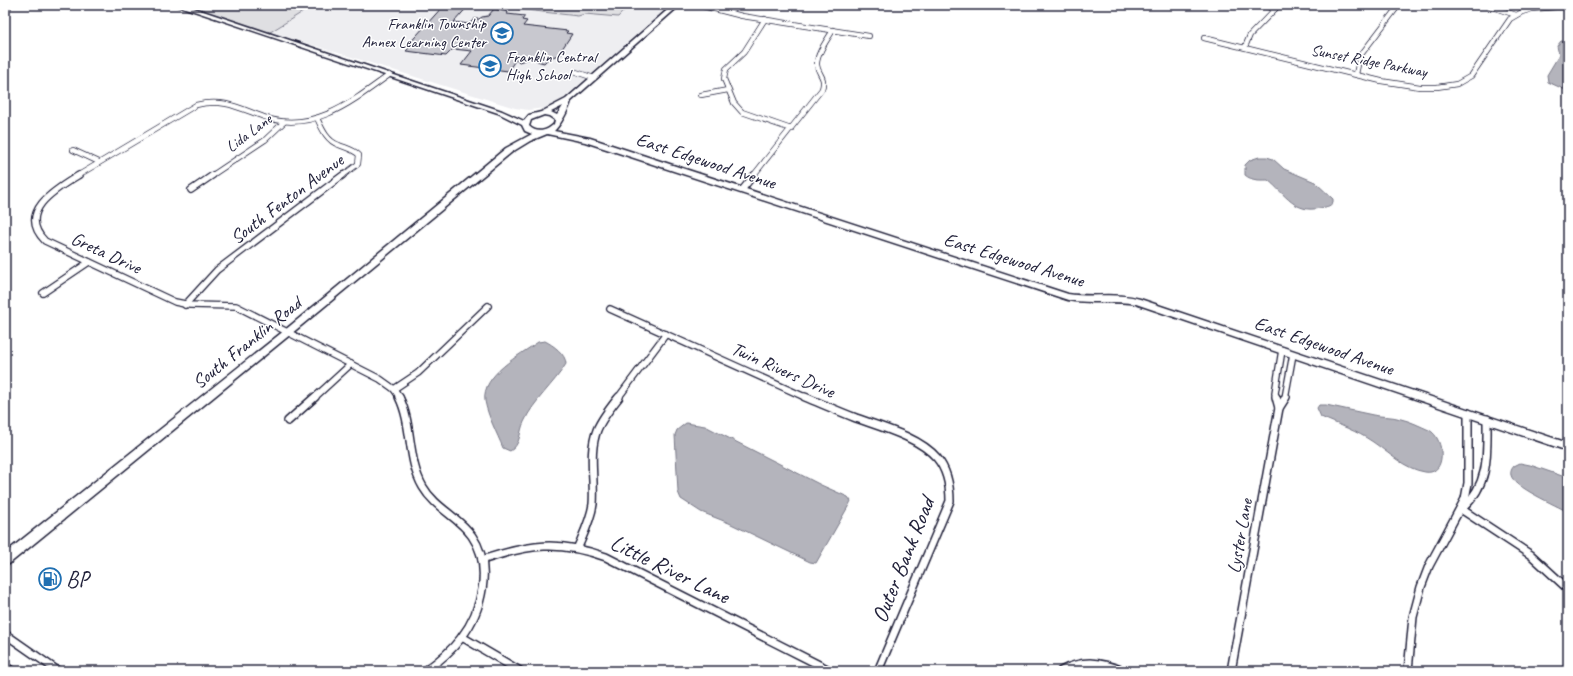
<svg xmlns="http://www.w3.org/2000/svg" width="1573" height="676" font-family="Caveat,sans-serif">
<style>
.built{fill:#eeeef1}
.green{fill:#dfdfe2;stroke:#80808e}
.water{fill:#b4b4bc;stroke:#7a7a88}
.building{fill:#c8c8cf;stroke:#22223b}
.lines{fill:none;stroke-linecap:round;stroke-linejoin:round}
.minor-far2-casing{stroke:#22223b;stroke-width:6}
.minor-far1-casing{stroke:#22223b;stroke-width:8}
.minor-casing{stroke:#22223b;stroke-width:10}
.secondary-casing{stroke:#22223b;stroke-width:3}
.minor-far2{stroke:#fff;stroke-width:4.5}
.minor-far1{stroke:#fff;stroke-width:5.5}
.minor{stroke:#fff;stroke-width:7}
.secondary{fill:#fff;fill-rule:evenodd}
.rail-casing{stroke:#22223b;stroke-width:3}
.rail{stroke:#fff;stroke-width:2;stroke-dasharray:5.5;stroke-linecap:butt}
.labels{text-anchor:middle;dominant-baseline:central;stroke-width:3;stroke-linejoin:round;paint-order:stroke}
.far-poi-label{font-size:16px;fill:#22223b;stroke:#fff;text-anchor:end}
.far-street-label{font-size:16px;fill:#22223b;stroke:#fff}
.street-label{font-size:19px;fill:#22223b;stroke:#fff}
.near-street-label{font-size:23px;fill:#22223b;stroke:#fff}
.near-poi-label{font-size:23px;fill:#22223b;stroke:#fff;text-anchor:start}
</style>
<rect width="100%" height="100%" fill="#fff"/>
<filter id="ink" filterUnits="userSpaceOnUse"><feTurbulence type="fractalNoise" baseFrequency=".025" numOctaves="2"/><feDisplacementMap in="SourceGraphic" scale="8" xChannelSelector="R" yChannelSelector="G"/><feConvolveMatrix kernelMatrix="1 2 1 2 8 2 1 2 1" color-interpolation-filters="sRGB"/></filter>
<g filter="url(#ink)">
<!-- built -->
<polygon class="built" points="314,5 670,5 560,101 545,108 528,110 515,108 271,32"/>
<!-- green -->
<g class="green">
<polygon points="183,5 314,5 267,34"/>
<polygon points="507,5 629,5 618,17 585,14 578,16 517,9"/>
</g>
<!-- water -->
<g class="water">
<polygon points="1561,41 1568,42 1568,91 1548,82 1547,75 1559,55 1557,46"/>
<path d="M1259 157H1267L1273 159 1284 169 1315 182 1333 199V202C1330 207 1325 207 1320 208 1295 214 1286 195 1268 180 1260 180 1252 181 1245 175V165L1250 160Z"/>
<path d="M545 341C553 345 566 354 566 364 554 384 534 400 524 422 519 432 521 445 510 451L503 448C497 433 488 417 485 401 481 375 520 355 538 342Z"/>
<path d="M1319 405H1326C1342 408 1357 412 1373 415 1382 417 1392 416 1401 419 1410 421 1420 426 1429 430 1445 438 1447 476 1425 472 1405 469 1389 453 1373 442 1357 431 1339 425 1321 417L1317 408Z"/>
<polygon points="686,423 705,426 821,485 848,497 851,501 849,505 816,563 810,562 729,523 701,512 681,499 678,492 675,435 677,430"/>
<path d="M1520 463 1530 465 1568 478V512C1556 505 1513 487 1511 475 1510 472 1512 468 1514 466Z"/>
</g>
<!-- building -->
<polygon class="building" points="444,5 469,5 454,22 469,24 474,19 479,19 482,17 488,16 494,9 508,12 507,14 525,16 522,20 527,21 523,26 568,31 566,33 572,34 562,49 562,54 549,58 544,63 537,61 534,57 519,62 516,59 508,71 461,65 472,51 453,49 446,56 406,51 411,46 407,46"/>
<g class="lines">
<!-- minor-far2 casing -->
<g class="minor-far2-casing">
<g id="minor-far2">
<polyline points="699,5 742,16 869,36"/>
<polyline points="1262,5 1275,9"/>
<polyline points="1486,5 1516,15"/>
<polyline points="765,19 744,52 726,69 724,79 734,103 742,112 791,129"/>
<polyline points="1204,38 1381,81 1420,87 1437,87 1457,84 1471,76 1510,19 1522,12 1532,9 1568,6"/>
<polyline points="1245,47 1250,35 1279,5"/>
<polyline points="576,72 594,78"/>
<polyline points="1356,74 1360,56 1399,5"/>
<polyline points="701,95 728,90"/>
<path d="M317 118C322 129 327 141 339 145 346 148 353 149 359 155L358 164 342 176"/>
<polyline points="73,150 99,162"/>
<path d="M77 176 196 105C223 98 239 108 264 117 312 134 352 102 389 75"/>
<polyline points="211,176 265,140 284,122"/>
<path d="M753 176 822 89C826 76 818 75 817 65 816 54 828 39 833 30"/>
</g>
</g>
<!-- minor-far1 casing -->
<g class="minor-far1-casing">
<g id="minor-far1">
<path d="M79 175C56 189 16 212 45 241L175 302 190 305 236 306 380 379 394 389 400 398"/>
<polyline points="191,190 213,175"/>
<polyline points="742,190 754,175"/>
<polyline points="43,293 89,262"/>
<polyline points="185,305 217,270 343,175"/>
<polyline points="610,309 807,398"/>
<polyline points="394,389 418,373 488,306"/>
<polyline points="314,398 351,364"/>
<polyline points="618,398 666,334"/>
<polyline points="1276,398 1275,393 1282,350"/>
<polyline points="1285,398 1293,354"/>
</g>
</g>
<!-- minor casing -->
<g class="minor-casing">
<g id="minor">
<path d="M399 397C413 425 407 460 423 487 435 508 459 517 472 536 493 566 482 611 461 638 451 651 438 662 425 671"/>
<path d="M805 397C822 404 838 411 856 418 881 427 919 437 937 458 947 470 950 486 950 501L878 671"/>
<polyline points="1276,397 1279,408"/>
<polyline points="288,421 315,397"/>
<path d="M1463 508C1490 483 1487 453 1487 419"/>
<polyline points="1461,509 1531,555 1568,589"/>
<path d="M578 547C584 533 591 519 593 504 595 480 588 453 597 430 602 418 611 407 619 397"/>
<path d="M482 560C530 544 558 540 606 557L831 671"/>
<polyline points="5,634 58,671"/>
<polyline points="462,637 520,671"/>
<polyline points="5,666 12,671"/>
<path d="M1061 671C1083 659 1101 662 1124 671"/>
<polyline points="1231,671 1279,408 1286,397"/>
<polyline points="1408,671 1413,617 1421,587 1429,566 1465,499 1468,483 1468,413"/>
</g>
</g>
<!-- secondary casing -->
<g class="secondary-casing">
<path id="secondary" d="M176 5H185L502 111 524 121 529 115 541 112 566 99 673 5H680L571 101C569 109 560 126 554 131L590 138 1068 294C1092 298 1117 292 1140 299L1568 443V451L1136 304C1114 300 1091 304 1068 300L585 142 547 134 530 141 512 152 291 334 9 564 5 565V553L285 330 506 148 532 134 525 131 522 125 498 113ZM563 106 557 115 551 112ZM544 115 549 116 555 120 554 124C547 131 537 134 529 126L531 120Z"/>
</g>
<!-- minor-far2 -->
<use href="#minor-far2" class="minor-far2"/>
<!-- minor-far1 -->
<use href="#minor-far1" class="minor-far1"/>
<!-- minor -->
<use href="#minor" class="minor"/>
<!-- secondary -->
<use href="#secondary" class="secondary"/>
<!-- rail casing -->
<g class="rail-casing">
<polyline id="rail" points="5,23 11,5"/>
</g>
<!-- rail -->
<use href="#rail" class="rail"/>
</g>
</g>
<!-- icons -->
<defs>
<g id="school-ring" transform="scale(1.15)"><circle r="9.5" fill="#fff" stroke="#1f6fb2" stroke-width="1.5"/><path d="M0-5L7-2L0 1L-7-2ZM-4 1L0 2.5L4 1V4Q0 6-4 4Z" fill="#1f6fb2"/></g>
<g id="fuel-ring" transform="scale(1.15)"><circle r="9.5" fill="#fff" stroke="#1f6fb2" stroke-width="1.5"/><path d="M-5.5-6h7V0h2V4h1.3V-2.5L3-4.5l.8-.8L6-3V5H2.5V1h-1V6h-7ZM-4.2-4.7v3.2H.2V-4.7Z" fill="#1f6fb2"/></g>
</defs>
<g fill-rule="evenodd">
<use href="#school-ring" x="502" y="33"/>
<use href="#school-ring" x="490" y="66"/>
<use href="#fuel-ring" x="50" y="579"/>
</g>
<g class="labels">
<!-- far-poi labels -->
<g class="far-poi-label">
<text x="486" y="24">Franklin Township<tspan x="486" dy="18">Annex Learning Center</tspan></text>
<text x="506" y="57" text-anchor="start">Franklin Central<tspan x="506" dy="18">High School</tspan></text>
</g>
<!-- far-street labels -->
<g class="far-street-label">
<text transform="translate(1369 61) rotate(11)">Sunset Ridge Parkway</text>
<text transform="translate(249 133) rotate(-37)">Lida Lane</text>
</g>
<!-- street labels -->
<g class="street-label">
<text transform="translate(706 161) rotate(18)">East Edgewood Avenue</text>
<text transform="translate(287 199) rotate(-37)">South Fenton Avenue</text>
<text transform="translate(106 253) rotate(25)">Greta Drive</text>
<text transform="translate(1014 260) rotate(17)">East Edgewood Avenue</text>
<text transform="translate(247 343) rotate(-39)">South Franklin Road</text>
<text transform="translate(1324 346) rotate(19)">East Edgewood Avenue</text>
<text transform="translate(783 370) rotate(24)">Twin Rivers Drive</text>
<text transform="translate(1240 536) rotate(-80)">Lyster Lane</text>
</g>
<!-- near-street labels -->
<g class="near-street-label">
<text transform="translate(903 560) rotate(-68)">Outer Bank Road</text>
<text transform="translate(670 569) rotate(26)">Little River Lane</text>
</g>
<!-- near-poi labels -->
<g class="near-poi-label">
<text x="66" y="579">BP</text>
</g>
</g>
<!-- margin -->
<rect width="1573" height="676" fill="none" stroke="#fff" stroke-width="20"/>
<rect x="10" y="10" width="1553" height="656" fill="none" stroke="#22223b" stroke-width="1.5" filter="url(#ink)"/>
</svg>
